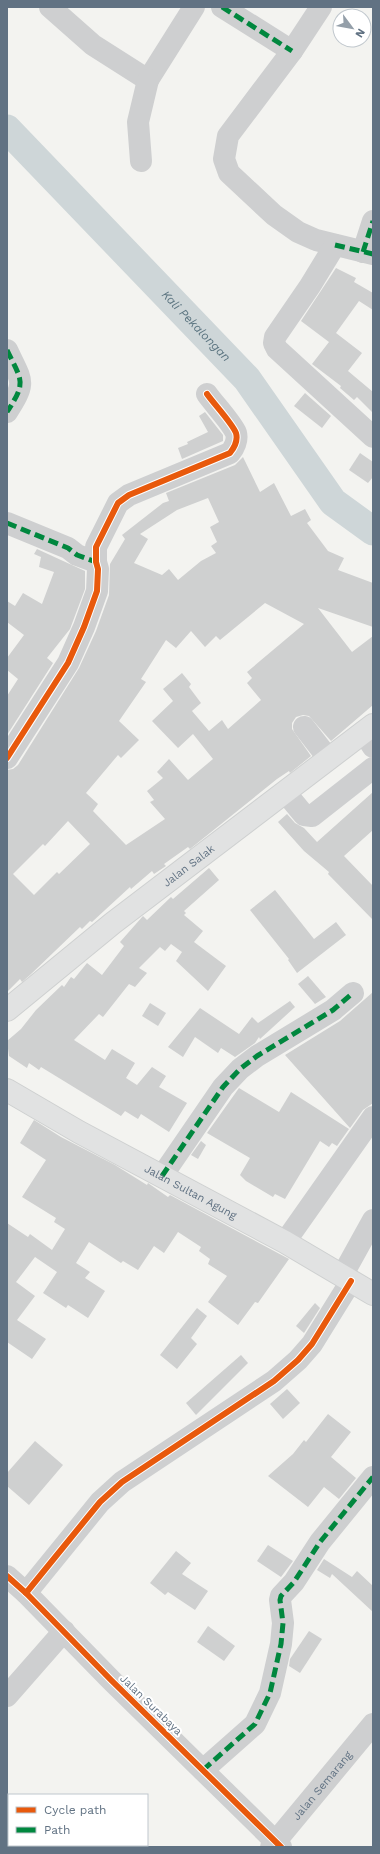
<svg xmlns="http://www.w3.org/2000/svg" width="380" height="1854" font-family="'Work Sans',sans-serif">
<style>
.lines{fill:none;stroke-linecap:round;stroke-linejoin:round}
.river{stroke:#ced6d8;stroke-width:29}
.building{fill:#cfd0d0;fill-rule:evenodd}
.major-casing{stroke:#ced0d0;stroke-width:24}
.minor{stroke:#cecfd0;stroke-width:22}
.major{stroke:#e1e2e2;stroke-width:22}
.quiet{stroke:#00873e;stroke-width:5;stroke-dasharray:10 5;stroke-linecap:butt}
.cycleway-casing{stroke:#fff;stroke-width:8}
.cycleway{stroke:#e8590c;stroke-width:6}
.labels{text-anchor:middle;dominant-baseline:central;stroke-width:4;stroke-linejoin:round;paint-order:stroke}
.street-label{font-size:11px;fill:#617283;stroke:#fff}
.water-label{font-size:12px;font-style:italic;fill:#5c7581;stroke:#fff}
</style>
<rect width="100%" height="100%" fill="#f3f3f0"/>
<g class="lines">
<!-- river -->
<path class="river" id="s1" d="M7 129 247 379 333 502 373 531"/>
</g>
<!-- building -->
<g class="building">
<polygon points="336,268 356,278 354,282 373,293 373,310 359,301 336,333 362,353 348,371 373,392 373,413 357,397 354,400 340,388 341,386 312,364 329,342 301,321"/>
<polygon points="305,393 331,416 322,428 294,406"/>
<polygon points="205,412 223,435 223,441 182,459 178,448 188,444 187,442 208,432 199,416"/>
<polygon points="360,453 373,462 373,477 368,483 349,470"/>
<path d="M243 457 260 492 274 483 291 516 305 509 311 520 307 523 328 551 344 558 338 570 373 583V627L318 608 352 652 373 636V705L331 741 309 716 303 715 296 717 292 723V729L311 756 290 773 289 771 277 779 190 849 188 847 164 864 166 866 154 874 152 871 131 889 130 887 92 922 90 921 82 929 80 927 30 975 22 982 20 979 7 992V770L13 769 18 765 79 668 96 631 109 595 110 564 125 539 122 535 163 503 169 501 166 493 235 465ZM208 498 219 522 210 527 217 542 211 546 216 553 201 561 178 580 169 569 162 575 134 563 148 539 140 534 177 510ZM265 603 304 624 247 672 252 678 247 683 261 700 228 729 222 720 209 731 192 711 201 703 189 687 191 684 182 673 163 689 173 701 152 721 178 748 193 734 213 759 188 780 169 759 157 772 163 778 147 791 154 800 150 802 165 819 126 845 93 811 98 804 86 793 118 755 121 758 139 740 119 721 146 682 141 679 166 640 176 648 191 631 205 647 216 636 220 640ZM68 821 90 844 59 874 57 872 34 895 13 874 43 844 45 846Z"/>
<polygon points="37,549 85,571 85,589 70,629 47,658 53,663 7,735 7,696 18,679 7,670 7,658 24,635 7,622 7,601 15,606 23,593 42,604 54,572 39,567 41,557 34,554"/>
<polygon points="373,792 373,830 344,856 373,886 373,920 328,874 329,872 304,851 278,822 287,814 295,823 304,828 317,842"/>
<polygon points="209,868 219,880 184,911 186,913 184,915 203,931 194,942 226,966 208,991 176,961 182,952 171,944 165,951 160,947 139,968 147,973 135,987 129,984 103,1017 99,1014 74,1040 105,1060 112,1049 135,1063 126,1078 137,1085 152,1067 166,1076 159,1087 187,1103 169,1132 141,1114 138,1119 125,1111 121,1116 41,1067 39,1070 29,1063 27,1068 9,1056 7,1041 21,1029 36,1010 62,985 64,987 71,977 74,979 87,963 102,975 124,946 120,942 143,916 147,920 171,897 173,899"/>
<polygon points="275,890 314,939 336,922 346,935 297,973 288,960 289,959 250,910"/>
<polygon points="308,976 326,997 315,1004 298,984"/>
<polygon points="373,992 373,1103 363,1110 350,1128 285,1055 340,1021"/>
<polygon points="290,1001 295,1007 260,1039 259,1037 255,1043 235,1057 221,1048 218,1053 195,1037 183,1057 168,1047 200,1008 239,1034 252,1017 258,1023"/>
<polygon points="150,1003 166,1013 158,1026 142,1016"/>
<polygon points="239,1088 279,1112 291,1092 349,1129 337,1146 332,1143 329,1147 320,1141 285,1199 275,1194 273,1197 246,1181 240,1175 250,1158 207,1133"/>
<polygon points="34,1120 61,1137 115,1165 147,1185 148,1183 168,1197 170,1195 289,1259 258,1303 255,1302 238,1325 208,1302 227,1276 208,1264 210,1259 199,1251 201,1247 178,1232 164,1253 154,1246 138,1270 123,1261 121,1263 89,1242 76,1263 90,1272 85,1278 105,1291 88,1318 68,1305 66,1308 43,1293 57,1272 35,1257 16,1282 35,1296 17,1320 46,1339 32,1359 7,1342 7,1223 28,1237 30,1234 52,1250 65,1229 54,1222 56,1218 22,1197 46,1160 20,1143"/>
<polygon points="201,1141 206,1145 198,1159 191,1155"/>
<polygon points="315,1303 320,1308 304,1333 296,1326"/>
<polygon points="197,1308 207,1316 191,1338 197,1344 177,1369 160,1355"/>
<polygon points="241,1355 248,1363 196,1415 186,1403"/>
<polygon points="287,1389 300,1403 283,1419 270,1404"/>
<polygon points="328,1414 351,1432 331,1457 356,1478 339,1499 324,1487 308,1507 268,1476 293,1454 304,1440 306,1442"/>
<polygon points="35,1441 63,1465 29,1505 7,1486 7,1473"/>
<polygon points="268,1545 293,1561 281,1577 257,1561"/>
<polygon points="176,1551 191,1563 182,1574 208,1591 195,1610 168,1592 165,1595 150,1583"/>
<polygon points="324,1559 352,1577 357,1571 373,1586 373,1612 332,1574 330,1578 317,1570"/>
<polygon points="208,1626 235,1646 224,1661 197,1642"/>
<polygon points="309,1631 322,1639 300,1673 289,1666 290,1659"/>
</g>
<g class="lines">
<!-- major casing -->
<g class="major-casing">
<g id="major">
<path id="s3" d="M7 1010 113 923 373 725"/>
<path id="s4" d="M7 1090 79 1132 285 1242 373 1294"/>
</g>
</g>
<!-- minor -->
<g class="minor">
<polyline points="50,7 93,45 148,80 194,7"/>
<polyline points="222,7 292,51"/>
<polyline points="321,7 292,51 228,136 224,159 229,173 274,215 298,232 316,240 373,254"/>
<polyline points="141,161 138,122 148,80"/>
<polyline points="335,245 310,286 275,337 274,343 277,349 373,437"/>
<polyline points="363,252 373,221"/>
<path d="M7 350C22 382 27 381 7 412"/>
<polyline points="7,523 68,548 77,555 96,562"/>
<polyline points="304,727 328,758"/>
<polyline points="363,732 373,747"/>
<path d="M7 758 68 663 84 627 97 591 98 569 96 562V547L118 503 129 495 230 453C234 448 238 440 236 433 232 423 214 404 207 394"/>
<polyline points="285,792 304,815 312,816 373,768"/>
<polyline points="162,1176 223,1087 240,1069 257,1056 333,1010 353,993"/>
<polyline points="285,1242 373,1117"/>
<polyline points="342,1276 373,1220"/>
<polyline points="7,1576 26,1593 111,1680 281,1847"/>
<polyline points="26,1593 100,1502 122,1482 274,1381 298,1360 312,1344 351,1281"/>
<polyline points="7,1696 64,1631"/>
<polyline points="203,1770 255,1724 270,1693 281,1644 283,1623 280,1600 281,1596 294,1582 320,1542 373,1477"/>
<path id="s2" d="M271 1847 373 1724"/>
</g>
<!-- major -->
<use href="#major" class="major"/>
<!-- quiet -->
<g class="quiet">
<polyline points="222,7 292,51"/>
<polyline points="335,245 373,254"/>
<polyline points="363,252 373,221"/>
<path d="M7 350C22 382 27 381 7 412"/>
<polyline points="7,523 68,548 77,555 96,562"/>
<polyline points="162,1176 223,1087 240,1069 257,1056 333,1010 353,993"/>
<polyline points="203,1770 255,1724 270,1693 281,1644 283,1623 280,1600 281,1596 294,1582 320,1542 373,1477"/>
</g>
<!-- cycleway casing -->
<g class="cycleway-casing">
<g id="cycleway">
<path d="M7 758 68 663 84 627 97 591 98 569 96 562V547L118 503 129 495 230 453C234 448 238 440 236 433 232 423 214 404 207 394"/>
<polyline points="7,1576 26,1593 111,1680 281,1847"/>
<polyline points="26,1593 100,1502 122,1482 274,1381 298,1360 312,1344 351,1281"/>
</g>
</g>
<!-- cycleway -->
<use href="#cycleway" class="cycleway"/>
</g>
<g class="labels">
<!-- street labels -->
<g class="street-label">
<text stroke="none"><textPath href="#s3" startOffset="232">Jalan Salak</textPath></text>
<text stroke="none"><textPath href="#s4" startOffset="210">Jalan Sultan Agung</textPath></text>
<text transform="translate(151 1705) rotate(44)">Jalan Surabaya</text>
<text stroke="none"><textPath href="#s2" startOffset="80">Jalan Semarang</textPath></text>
</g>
<!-- water labels -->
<g class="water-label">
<text stroke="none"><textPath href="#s1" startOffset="273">Kali Pekalongan</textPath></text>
</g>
</g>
<!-- border -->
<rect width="380" height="1854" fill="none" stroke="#617283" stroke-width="16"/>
<!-- legend -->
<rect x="8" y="1794" width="140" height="52" fill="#ffffff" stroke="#c0c7cd"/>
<rect x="16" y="1807" width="20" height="6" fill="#e8590c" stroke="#c0c7cd"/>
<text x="44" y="1814" font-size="12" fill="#617283">Cycle path</text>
<rect x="16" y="1827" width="20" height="6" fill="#00873e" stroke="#c0c7cd"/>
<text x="44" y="1834" font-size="12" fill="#617283">Path</text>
<!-- north arrow -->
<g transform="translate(352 28) rotate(122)"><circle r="19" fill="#ffffff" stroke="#c0c7cd"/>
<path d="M0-3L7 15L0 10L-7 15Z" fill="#949fa9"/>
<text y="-6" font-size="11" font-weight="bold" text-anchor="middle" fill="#617283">N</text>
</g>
</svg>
